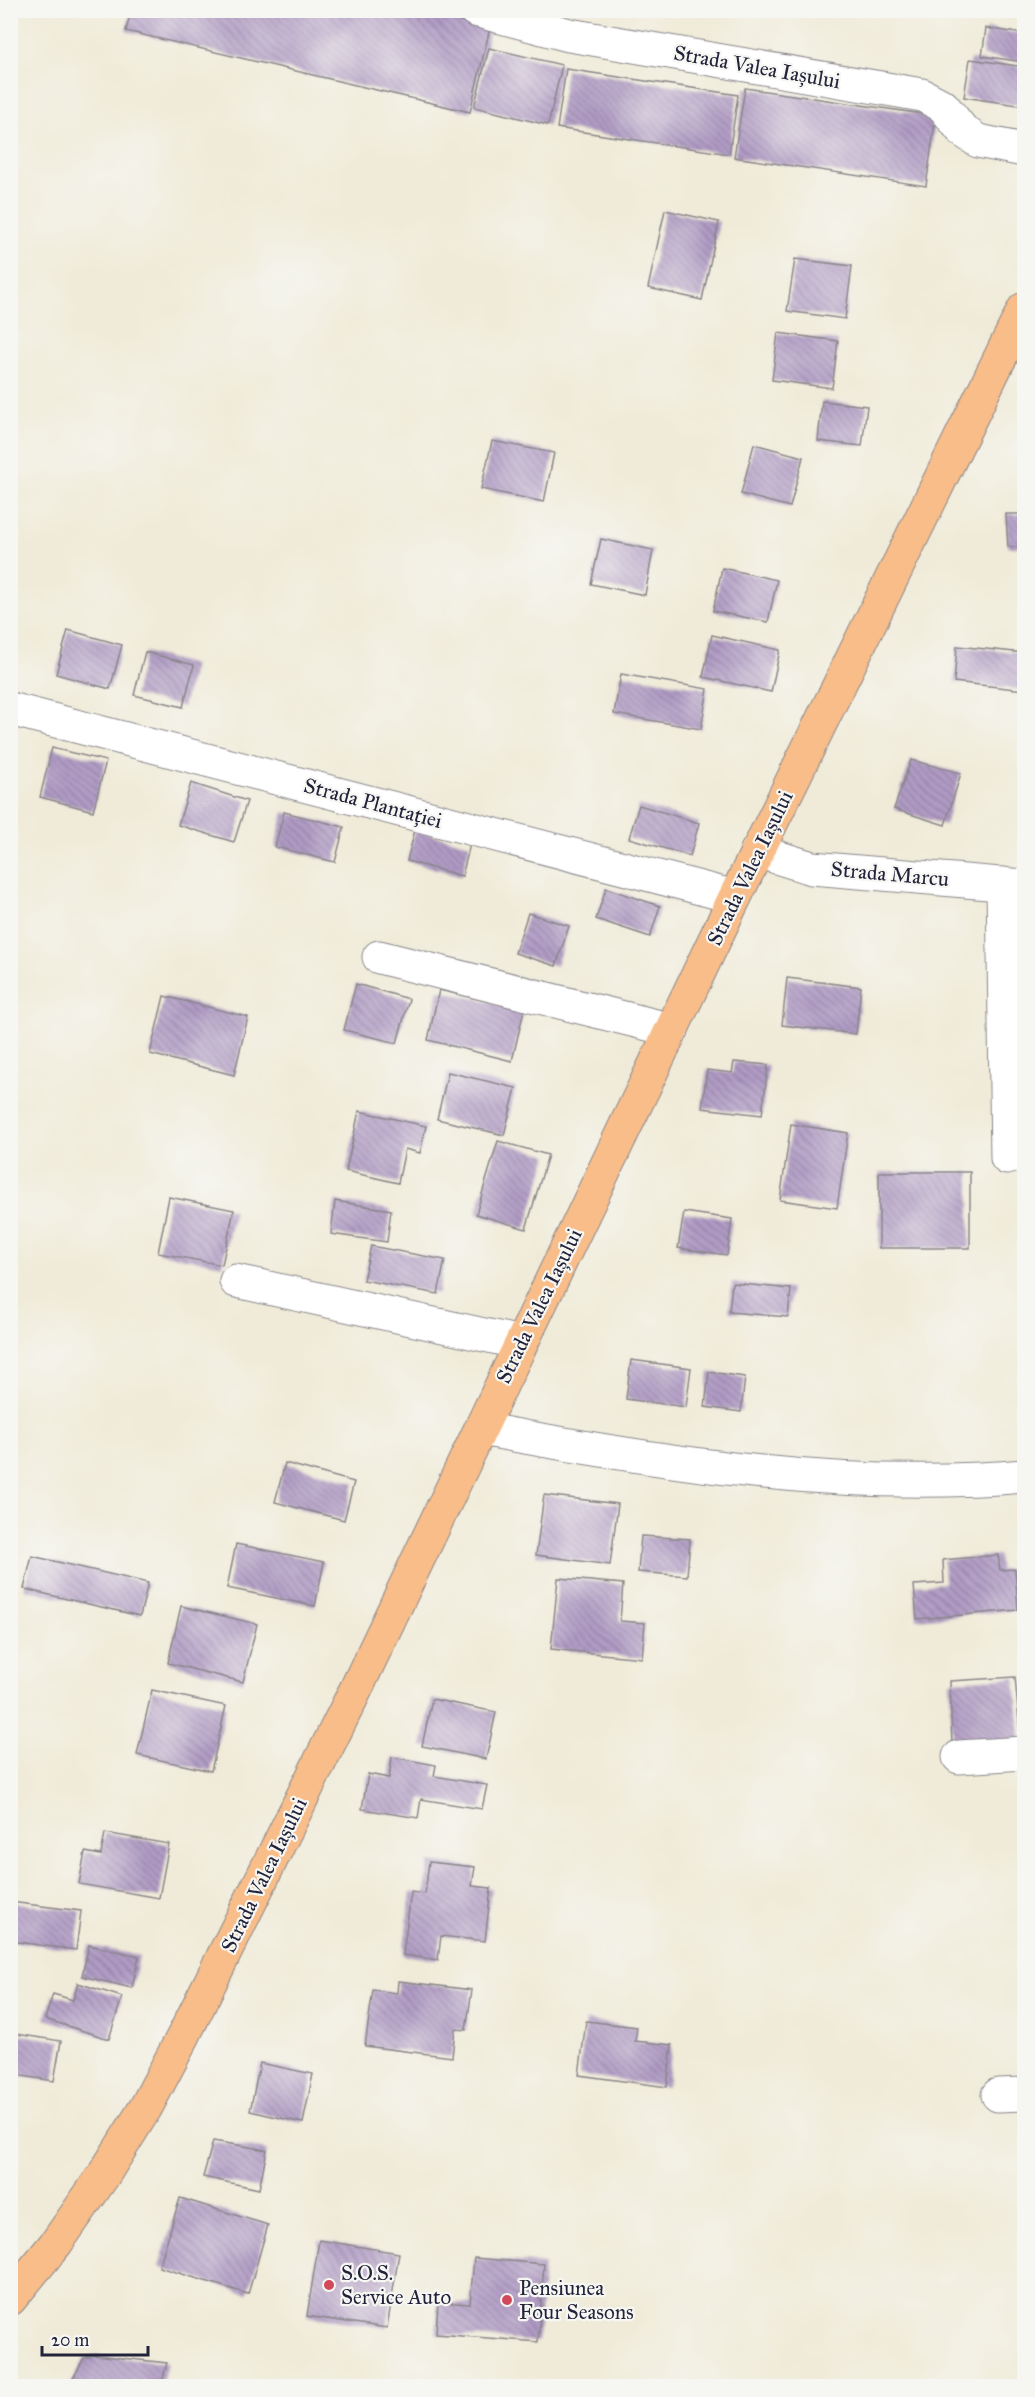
<svg xmlns="http://www.w3.org/2000/svg" width="1035" height="2397" font-family="'IM FELL Great Primer',serif">
<style>
.building{fill:url(#building-back-hatch)}
.lines{fill:none;stroke-linecap:round;stroke-linejoin:round}
.minor-casing{stroke:#89868a;stroke-width:35}
.major-casing{stroke:#89868a;stroke-width:35}
.minor{stroke:#fff;stroke-width:33}
.major{stroke:#f8bd89;stroke-width:33}
.poi-dot{fill:#d1495b;stroke:#f6f6f2;stroke-width:2}
.labels{text-anchor:middle;dominant-baseline:central;stroke-width:4.5;stroke-linejoin:round;paint-order:stroke}
.street-label{font-size:21px;fill:#22223b;stroke:#f6f6f2}
.poi-label{font-size:21px;fill:#22223b;stroke:#f6f6f2;text-anchor:start}
</style>
<defs>
<pattern id="building-back-hatch" width="6" height="6" patternUnits="userSpaceOnUse" patternTransform="scale(1.5)"><rect width="6" height="6" fill="#b19bc5"/><path d="M-1 5l2 2M0 0l6 6M5-1l2 2" fill="none" stroke="#907ea1"/></pattern>
</defs>
<rect width="100%" height="100%" fill="#f6f6f2"/>
<filter id="ink" filterUnits="userSpaceOnUse"><feTurbulence type="fractalNoise" baseFrequency=".0167" numOctaves="2"/><feDisplacementMap in="SourceGraphic" scale="12" xChannelSelector="R" yChannelSelector="G"/><feConvolveMatrix kernelMatrix="1 2 1 2 8 2 1 2 1" color-interpolation-filters="sRGB"/></filter>
<filter id="wash" filterUnits="userSpaceOnUse"><feTurbulence type="fractalNoise" baseFrequency=".008" numOctaves="4" result="noise"/><feDisplacementMap in="SourceGraphic" scale="24" xChannelSelector="R" yChannelSelector="G"/><feGaussianBlur stdDeviation="1.35" result="paint"/><feColorMatrix in="noise" values="0 0 0 0 0 0 0 0 0 0 0 0 0 0 0 0 0 1.4 0 .05"/><feComposite in="paint" operator="in"/></filter>
<g filter="url(#wash)">
<rect width="100%" height="100%" fill="#f0ebd8"/>
<g id="blocks">
<!-- building -->
<g class="building">
<polygon points="131,10 415,10 490,28 470,112 126,31"/>
<polygon points="986,28 1024,34 1024,62 982,56"/>
<polygon points="489,48 562,65 548,125 474,107"/>
<polygon points="970,59 1024,67 1024,106 964,97"/>
<polygon points="566,69 738,95 729,154 557,128"/>
<polygon points="745,88 936,116 926,186 734,157"/>
<polygon points="665,210 719,222 702,300 648,288"/>
<polygon points="795,259 852,266 845,319 787,311"/>
<polygon points="778,333 838,341 832,388 772,380"/>
<polygon points="822,401 867,406 862,446 818,441"/>
<polygon points="492,441 554,453 544,502 481,489"/>
<polygon points="754,444 803,457 790,507 741,494"/>
<polygon points="1006,514 1024,514 1024,547 1008,547"/>
<polygon points="601,539 653,550 645,595 591,584"/>
<polygon points="722,568 777,580 768,622 713,611"/>
<polygon points="68,630 122,645 110,689 56,674"/>
<polygon points="712,635 780,650 771,692 703,677"/>
<polygon points="957,646 1024,653 1024,690 954,682"/>
<polygon points="145,652 194,665 183,707 134,695"/>
<polygon points="621,674 708,689 701,729 614,714"/>
<polygon points="52,748 106,761 93,811 40,797"/>
<polygon points="911,760 961,773 945,825 894,809"/>
<polygon points="191,783 247,801 234,842 178,825"/>
<polygon points="639,805 699,823 690,856 629,838"/>
<polygon points="284,812 344,827 335,862 275,847"/>
<polygon points="415,830 470,844 462,876 407,861"/>
<polygon points="606,888 660,906 650,937 596,919"/>
<polygon points="528,913 569,926 556,966 515,953"/>
<polygon points="787,978 861,987 856,1034 782,1025"/>
<polygon points="356,984 409,999 397,1043 344,1030"/>
<polygon points="439,990 524,1010 512,1061 428,1040"/>
<polygon points="164,996 248,1017 234,1075 150,1054"/>
<polygon points="734,1062 768,1065 762,1115 702,1108 707,1070 732,1073"/>
<polygon points="448,1072 516,1088 504,1135 437,1119"/>
<polygon points="359,1111 426,1126 420,1153 405,1149 398,1183 346,1171"/>
<polygon points="791,1124 848,1133 837,1208 780,1200"/>
<polygon points="498,1141 548,1155 526,1229 476,1214"/>
<rect x="879" y="1172" width="91" height="76"/>
<polygon points="169,1197 234,1210 222,1265 158,1253"/>
<polygon points="335,1201 391,1210 387,1242 331,1234"/>
<polygon points="684,1212 732,1219 727,1255 678,1248"/>
<polygon points="371,1246 445,1260 438,1294 363,1280"/>
<polygon points="732,1283 791,1289 788,1317 729,1312"/>
<polygon points="631,1360 691,1368 686,1407 626,1399"/>
<polygon points="709,1372 745,1377 741,1412 705,1407"/>
<polygon points="285,1463 354,1482 344,1520 275,1502"/>
<polygon points="544,1495 618,1504 610,1565 536,1555"/>
<polygon points="641,1536 690,1539 687,1576 638,1572"/>
<polygon points="236,1544 324,1562 315,1606 227,1588"/>
<polygon points="998,1555 1000,1570 1015,1569 1018,1610 917,1619 914,1585 944,1583 943,1560"/>
<polygon points="32,1556 148,1583 140,1616 24,1589"/>
<polygon points="558,1578 623,1584 620,1621 645,1623 642,1658 551,1649"/>
<polygon points="181,1606 257,1624 243,1682 168,1663"/>
<polygon points="1015,1677 1021,1744 952,1748 950,1681"/>
<polygon points="152,1690 226,1706 211,1771 137,1755"/>
<polygon points="432,1699 496,1712 486,1759 422,1746"/>
<polygon points="392,1757 436,1765 434,1776 487,1785 482,1809 421,1799 418,1818 362,1809 368,1774 389,1778"/>
<polygon points="105,1833 169,1844 159,1898 79,1884 85,1852 101,1855"/>
<polygon points="429,1862 475,1867 472,1886 491,1888 485,1941 441,1936 438,1960 403,1955 411,1892 425,1894"/>
<polygon points="10,1902 81,1911 76,1950 10,1941"/>
<polygon points="89,1945 139,1956 132,1988 82,1976"/>
<polygon points="398,1981 472,1990 466,2030 455,2029 452,2057 365,2046 373,1990 397,1993"/>
<polygon points="78,1983 122,1997 109,2039 45,2019 53,1994 73,2000"/>
<polygon points="586,2021 637,2027 635,2041 672,2045 667,2087 579,2075"/>
<polygon points="10,2033 61,2041 54,2081 10,2074"/>
<polygon points="260,2063 313,2074 303,2123 250,2111"/>
<polygon points="213,2141 267,2150 259,2189 203,2177"/>
<polygon points="180,2198 268,2225 248,2294 159,2267"/>
<polygon points="319,2240 399,2253 387,2328 307,2316"/>
<polygon points="474,2258 544,2264 538,2342 436,2334 438,2302 470,2304"/>
<polygon points="94,2355 167,2363 161,2386 69,2386 84,2358"/>
</g>
</g>
</g>
<g filter="url(#ink)">
<use href="#blocks" fill-opacity="0" stroke="#89868a" stroke-width="1.5"/>
<g class="lines">
<!-- minor casing -->
<g class="minor-casing">
<g id="minor">
<polyline points="475,10 569,35 922,95 943,106 963,131 978,141 1024,150"/>
<polyline points="10,709 735,897"/>
<polyline points="757,851 812,868 1024,886"/>
<polyline points="1003,884 1007,1158"/>
<polyline points="379,957 672,1030"/>
<polyline points="236,1281 521,1343"/>
<path d="M481 1429C659 1462 843 1492 1024 1476"/>
<polyline points="959,1757 1024,1753"/>
<polyline points="998,2095 1024,2094"/>
</g>
</g>
<!-- major casing -->
<g class="major-casing">
<polyline id="major" points="10,2299 57,2242 103,2176 146,2107 185,2033 355,1691 735,897 1024,309"/>
</g>
<!-- minor -->
<use href="#minor" class="minor"/>
<!-- major -->
<use href="#major" class="major"/>
</g>
</g>
<!-- markers -->
<g class="poi-dot">
<circle cx="329" cy="2285" r="6"/>
<circle cx="507" cy="2300" r="6"/>
</g>
<g class="labels">
<!-- street labels -->
<g class="street-label">
<text transform="translate(757 67) rotate(10)">Strada Valea Iașului</text>
<text transform="translate(373 803) rotate(15)">Strada Plantației</text>
<text transform="translate(750 868) rotate(-64)">Strada Valea Iașului</text>
<text transform="translate(890 874) rotate(5)">Strada Marcu</text>
<text transform="translate(539 1306) rotate(-64)">Strada Valea Iașului</text>
<text transform="translate(264 1875) rotate(-64)">Strada Valea Iașului</text>
</g>
<!-- poi labels -->
<g class="poi-label">
<text x="341" y="2273">S.O.S.<tspan x="341" dy="24">Service Auto</tspan></text>
<text x="519" y="2288">Pensiunea<tspan x="519" dy="24">Four Seasons</tspan></text>
</g>
</g>
<!-- margin -->
<rect width="1035" height="2397" fill="none" stroke="#f6f6f2" stroke-width="36"/>
<!-- scale -->
<path d="M42 2346v9h106v-9" fill="none" stroke="#22223b" stroke-width="3"/>
<text x="51" y="2346" font-size="18" fill="#22223b" stroke="#f6f6f2" stroke-width="4.5" paint-order="stroke">20 m</text>
</svg>
